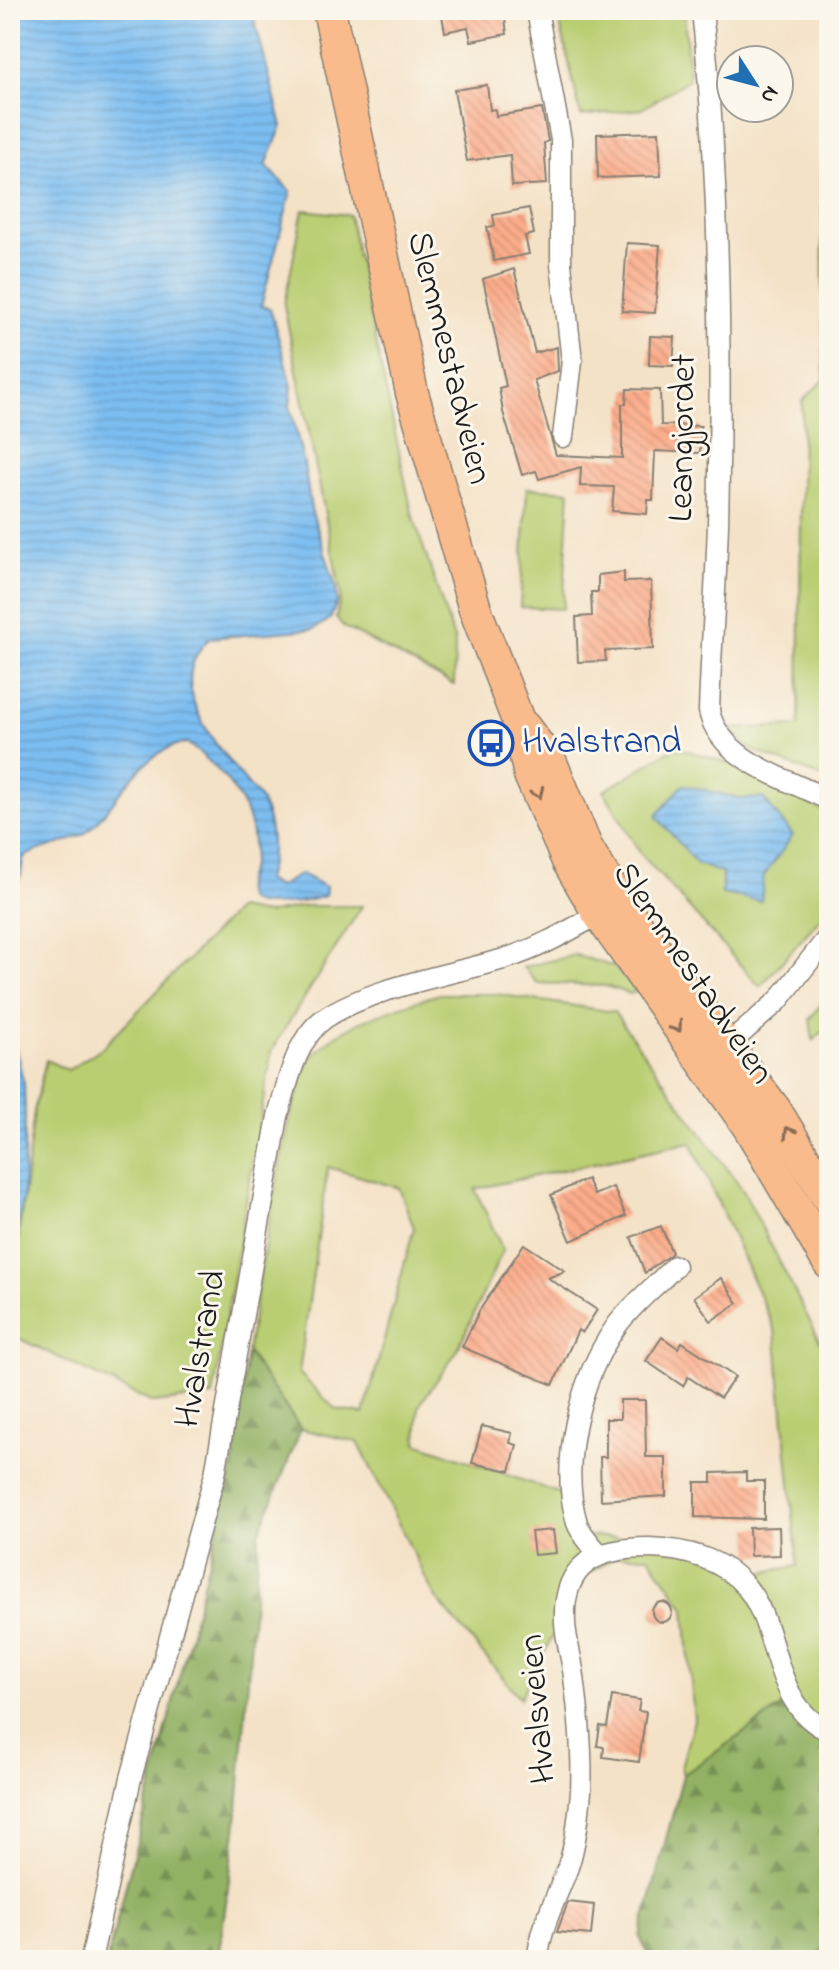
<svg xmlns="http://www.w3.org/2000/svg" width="839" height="1970" font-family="'Indie Flower',sans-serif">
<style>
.grass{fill:#b9ce72;stroke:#6a7547;stroke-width:2;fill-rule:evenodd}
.forest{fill:url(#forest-firs);stroke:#576640;stroke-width:2}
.water{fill:url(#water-rules);stroke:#4c6c86;stroke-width:2}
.building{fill:url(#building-back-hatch)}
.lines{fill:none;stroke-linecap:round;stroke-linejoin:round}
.minor-casing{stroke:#887f72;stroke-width:23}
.primary-casing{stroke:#887f72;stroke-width:35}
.minor{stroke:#fff;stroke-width:20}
.primary{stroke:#fabb8c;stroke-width:32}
.oneway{stroke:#8b6c54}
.labels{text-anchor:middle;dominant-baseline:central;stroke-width:6;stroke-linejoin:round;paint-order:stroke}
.street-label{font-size:36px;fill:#1c1c1c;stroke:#fbf7ec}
.transit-label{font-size:36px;fill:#164399;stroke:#fbf7ec;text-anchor:start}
</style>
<defs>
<pattern id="forest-firs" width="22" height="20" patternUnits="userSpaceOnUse" patternTransform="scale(2)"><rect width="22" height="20" fill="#92b164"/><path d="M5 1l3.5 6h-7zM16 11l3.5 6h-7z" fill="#768f52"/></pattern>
<pattern id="water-rules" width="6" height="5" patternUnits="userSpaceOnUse" patternTransform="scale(2)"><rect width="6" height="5" fill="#7cbdf1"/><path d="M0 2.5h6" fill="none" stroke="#6ba2ce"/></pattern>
<pattern id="building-back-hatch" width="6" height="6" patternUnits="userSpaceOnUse" patternTransform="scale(2)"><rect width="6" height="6" fill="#fbac8a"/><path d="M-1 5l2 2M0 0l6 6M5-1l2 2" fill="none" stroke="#d79376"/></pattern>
</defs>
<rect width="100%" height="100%" fill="#fbf7ec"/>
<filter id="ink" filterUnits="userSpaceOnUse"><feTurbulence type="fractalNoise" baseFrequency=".0125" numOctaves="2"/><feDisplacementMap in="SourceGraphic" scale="16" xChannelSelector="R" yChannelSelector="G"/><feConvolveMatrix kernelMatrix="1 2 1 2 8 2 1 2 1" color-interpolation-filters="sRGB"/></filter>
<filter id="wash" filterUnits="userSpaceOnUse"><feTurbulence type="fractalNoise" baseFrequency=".006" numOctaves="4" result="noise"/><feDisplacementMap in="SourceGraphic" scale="32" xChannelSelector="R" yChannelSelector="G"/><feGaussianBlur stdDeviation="1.8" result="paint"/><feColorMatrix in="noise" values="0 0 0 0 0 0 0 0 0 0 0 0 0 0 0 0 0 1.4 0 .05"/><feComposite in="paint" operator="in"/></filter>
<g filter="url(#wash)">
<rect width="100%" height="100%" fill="#f4e2c7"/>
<!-- grass -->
<g class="grass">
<polygon points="557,10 684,10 689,79 642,109 581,116"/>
<polygon points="829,172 829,780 752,750 729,729 799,726 802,401 824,380 822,173"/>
<polygon points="303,210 349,215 412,513 455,642 454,685 344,627 336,618 341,595 284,305"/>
<polygon points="527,488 570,491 563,609 520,607"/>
<polygon points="675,747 735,765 829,814 829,908 760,987 640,853 604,791"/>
<polygon points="306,906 362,906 272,1049 213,1396 153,1403 10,1334 10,1307 34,1111 46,1060 68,1070 103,1047 237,909 266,914"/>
<polygon points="575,955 615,967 637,992 630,994 606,986 537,983 523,967"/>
<polygon points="829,993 829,1033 823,1031 813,1041 810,1019"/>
<path d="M439 994H496L614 1012 744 1192 829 1359V1737L789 1701 683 1775 681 1767 694 1720 685 1608 649 1556H616L585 1576 520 1698 435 1597 358 1442 301 1429 247 1352C256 1301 288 1082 314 1054 346 1020 397 1008 439 994ZM691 1142 775 1330 798 1566 747 1575 674 1541 570 1535 564 1495 417 1443 419 1406 457 1351 503 1250 475 1189ZM328 1167 399 1188 414 1228 364 1414 335 1409 299 1373Z"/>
</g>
<!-- forest -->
<g class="forest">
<polygon points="247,1352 301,1429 259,1534 237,1823 218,1960 107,1960 234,1463"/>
<polygon points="790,1701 829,1739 829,1960 650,1960 640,1937 683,1775"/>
</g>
<!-- water -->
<g class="water">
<path d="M10 10H252L282 126 266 165 291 192 261 306 270 308 292 386 290 406 304 464 311 509 336 587 337 602 330 619 314 629 210 638C161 683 214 743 246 782 250 788 258 794 261 801 273 825 274 856 266 880L278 887 301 874 326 887 325 896C309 901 256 912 247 898 240 887 250 874 252 862 260 813 225 771 187 743 143 748 119 800 91 828 74 845 43 844 23 858L21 875 10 897Z"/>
<polygon points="683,785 743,799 763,798 793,835 764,876 761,901 722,894 722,873 697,864 656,816"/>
<polygon points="10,1026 24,1084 25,1118 23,1197 10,1264"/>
</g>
<g id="blocks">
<!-- building -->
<g class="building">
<polygon points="441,10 504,10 507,34 471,41 468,27 445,32"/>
<polygon points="487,85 490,110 495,109 496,116 542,109 548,141 544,143 547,184 512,186 510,155 467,161 454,90"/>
<polygon points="659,132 661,176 598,178 597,134"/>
<polygon points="529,208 534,234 525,236 529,254 494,261 487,227 495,226 493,215"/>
<polygon points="627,243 660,245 655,313 622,311"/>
<polygon points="514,269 535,353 557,347 558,371 534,380 556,455 622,458 622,404 626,404 627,389 660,390 661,425 701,426 700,453 655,451 653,500 648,500 647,514 612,511 614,487 580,486 581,467 539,479 536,471 522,475 503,412 499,388 506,386 483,279"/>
<polygon points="650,336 675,337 673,366 649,365"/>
<polygon points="624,572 624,582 651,581 653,649 605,651 606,661 578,662 576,617 592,616 591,592 598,592 598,575"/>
<polygon points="587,1179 594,1195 613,1187 626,1216 571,1241 551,1195"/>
<polygon points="661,1226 672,1253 645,1273 631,1237"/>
<polygon points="524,1244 565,1271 548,1278 597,1310 582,1333 578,1330 553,1385 462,1347 479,1311"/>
<polygon points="721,1278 738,1303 711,1321 694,1297"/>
<polygon points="662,1337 678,1348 682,1342 735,1377 720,1398 688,1377 683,1386 646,1361"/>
<polygon points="620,1400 645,1400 646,1457 666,1457 666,1496 601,1500 600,1457 606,1457 606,1419 620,1419"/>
<polygon points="482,1426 512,1433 510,1443 517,1445 510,1471 472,1463"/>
<polygon points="746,1472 746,1481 764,1481 764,1519 695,1517 695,1482 712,1482 712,1473"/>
<polygon points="779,1527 780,1555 750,1556 749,1528"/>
<polygon points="553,1530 556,1553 534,1555 531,1532"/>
<circle cx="662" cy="1612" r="10"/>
<polygon points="612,1696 640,1700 638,1711 646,1712 639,1762 603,1757 604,1747 597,1746 600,1726 607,1727"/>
<polygon points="568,1902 594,1905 591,1935 557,1932"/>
</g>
</g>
</g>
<g filter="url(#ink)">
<use href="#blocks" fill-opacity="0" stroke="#887f72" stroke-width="2"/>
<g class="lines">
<!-- minor casing -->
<g class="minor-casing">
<g id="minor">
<polyline points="537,10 561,140 561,264 572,361 563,437"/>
<path d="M702 10C720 180 722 353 718 524 716 587 711 649 709 711 720 761 788 779 829 800"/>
<polyline points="720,1052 778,1001 829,936"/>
<path d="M598 1553C591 1544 580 1533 577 1523 559 1462 580 1379 615 1328 631 1305 656 1286 675 1266"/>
<path d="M91 1960 131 1778 215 1474 278 1116C287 1085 296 1038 325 1018 369 988 454 974 507 958 543 947 573 928 606 910"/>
<path d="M537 1960C542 1925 552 1907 565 1875 575 1851 579 1817 581 1791 583 1753 579 1715 574 1677 572 1659 566 1641 565 1623 562 1563 597 1548 649 1548 685 1549 724 1559 747 1588 781 1630 771 1706 829 1731"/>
</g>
</g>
<!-- primary casing -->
<g class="primary-casing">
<g id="primary">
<polyline points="329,10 412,393 475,609 517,718 530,775 568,861 599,914 749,1127 829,1263"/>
<polyline points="524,727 551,763 586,847 620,903 775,1110 829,1199"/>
</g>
</g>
<!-- minor -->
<use href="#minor" class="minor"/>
<!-- primary -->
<use href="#primary" class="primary"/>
</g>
<!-- one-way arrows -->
<defs><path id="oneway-chevron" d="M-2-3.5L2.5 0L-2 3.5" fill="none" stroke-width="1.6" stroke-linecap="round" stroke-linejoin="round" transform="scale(2)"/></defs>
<g class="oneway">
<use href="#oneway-chevron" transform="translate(538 793) rotate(66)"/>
<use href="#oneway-chevron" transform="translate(677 1027) rotate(55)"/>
<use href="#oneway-chevron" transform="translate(789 1132) rotate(-121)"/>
</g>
</g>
<!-- icons -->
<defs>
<g id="bus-ring" transform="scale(2.3)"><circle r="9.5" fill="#fbf7ec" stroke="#1a4fb4" stroke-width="1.5"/><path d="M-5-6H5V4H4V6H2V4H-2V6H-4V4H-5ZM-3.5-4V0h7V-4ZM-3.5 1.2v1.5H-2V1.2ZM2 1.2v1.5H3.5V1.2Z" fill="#1a4fb4"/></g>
</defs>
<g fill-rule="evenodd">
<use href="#bus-ring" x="491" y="743"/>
</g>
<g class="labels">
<!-- street labels -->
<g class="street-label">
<text transform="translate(448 358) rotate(76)">Slemmestadveien</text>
<text transform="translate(684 438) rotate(-89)">Leangjordet</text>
<text transform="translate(692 974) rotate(56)">Slemmestadveien</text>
<text transform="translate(202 1349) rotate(-80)">Hvalstrand</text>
<text transform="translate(539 1709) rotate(-95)">Hvalsveien</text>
</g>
<!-- transit labels -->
<g class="transit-label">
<text x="522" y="743">Hvalstrand</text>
</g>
</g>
<!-- margin -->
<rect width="839" height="1970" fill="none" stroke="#fbf7ec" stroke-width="40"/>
<!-- north arrow -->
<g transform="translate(755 84) rotate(126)"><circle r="38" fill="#fbf7ec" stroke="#a29f99" stroke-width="2"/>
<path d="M0-6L14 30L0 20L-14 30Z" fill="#1f6fb2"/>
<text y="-12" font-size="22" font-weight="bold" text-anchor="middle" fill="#1c1c1c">N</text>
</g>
</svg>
